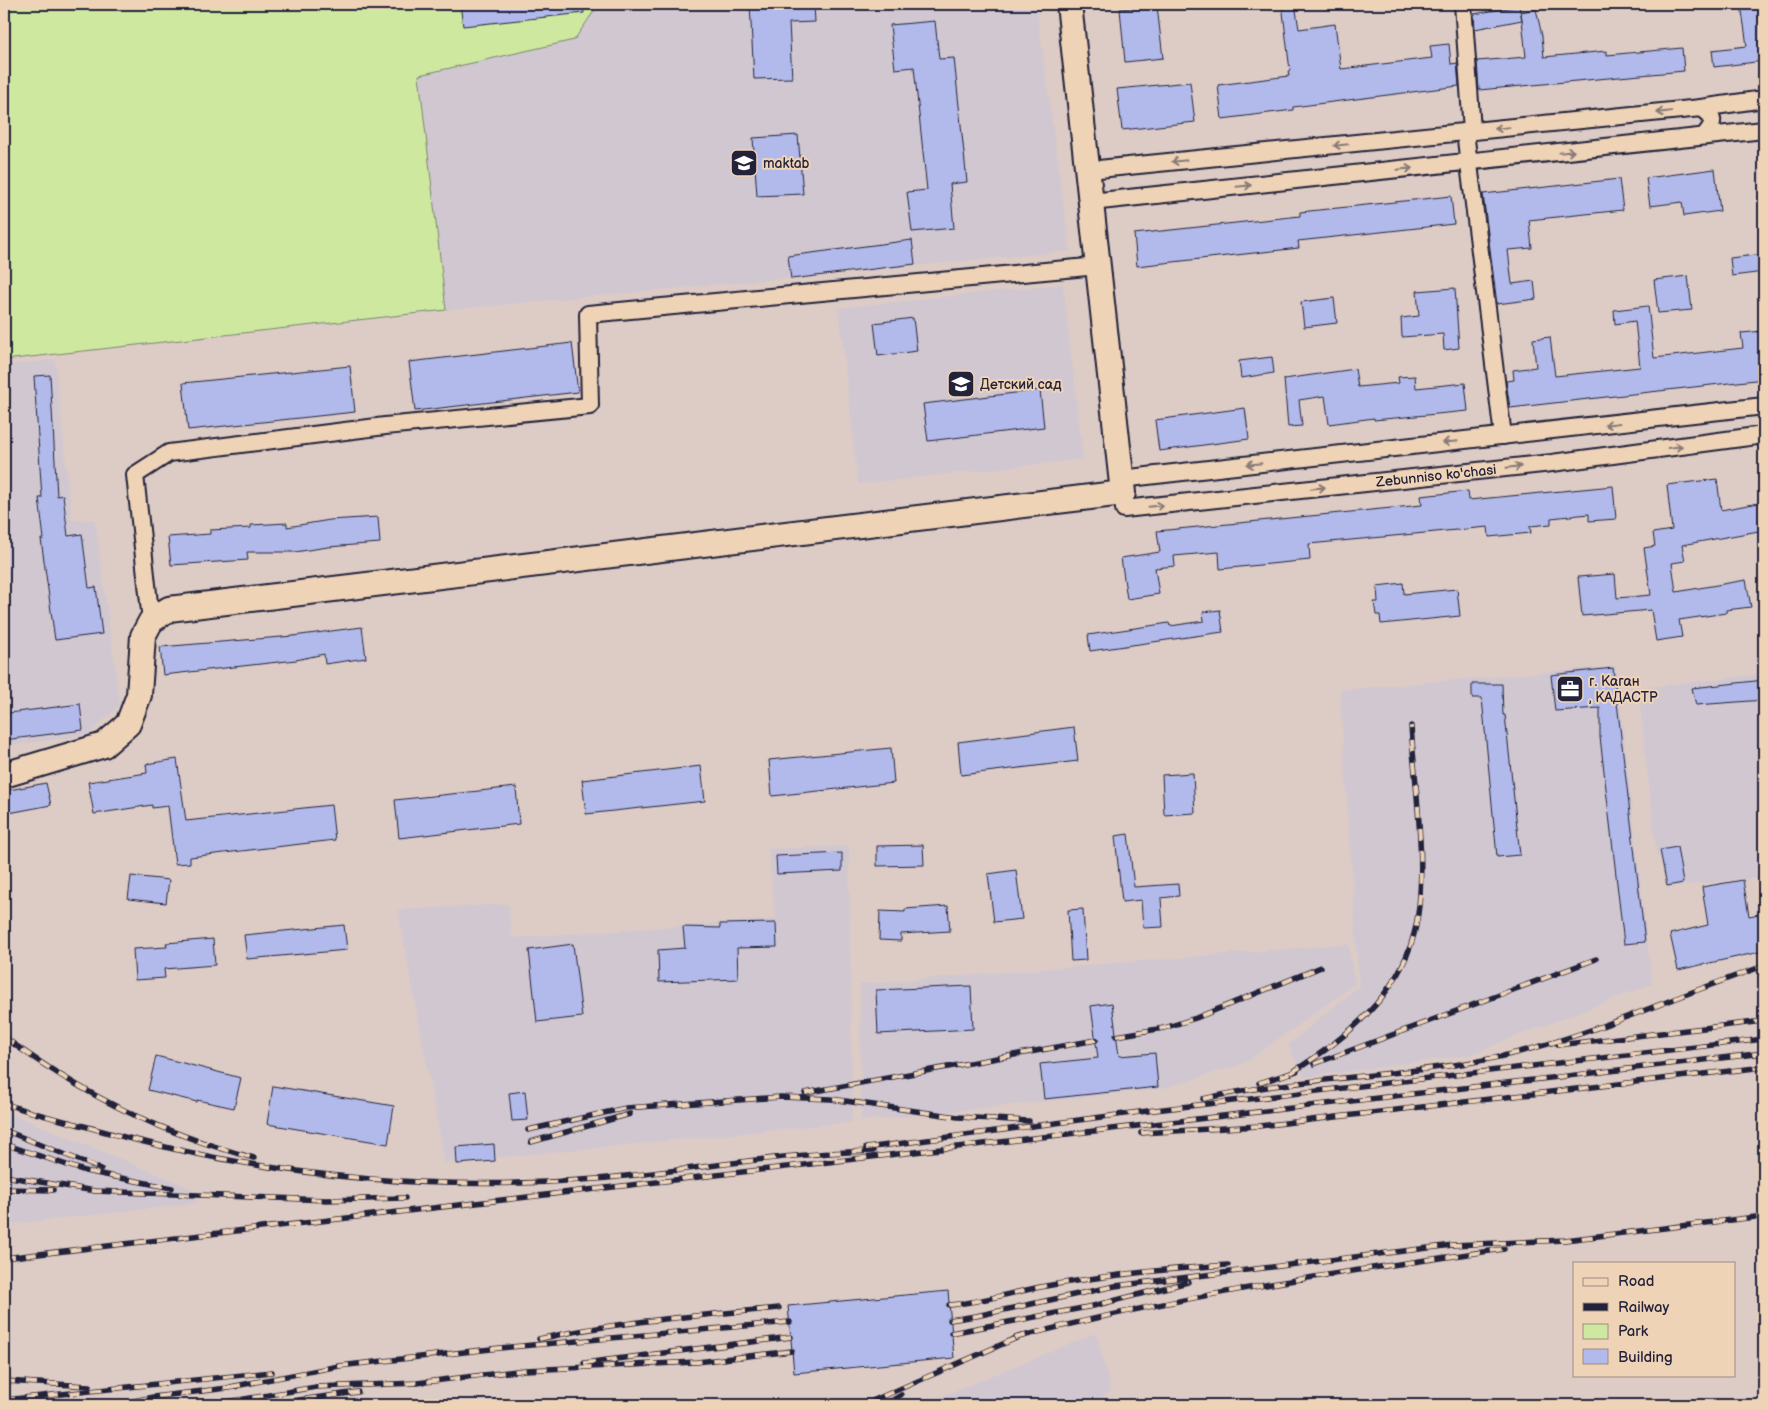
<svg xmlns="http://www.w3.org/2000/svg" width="1768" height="1409" font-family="'Balsamiq Sans',sans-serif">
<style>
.built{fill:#d0c7d1}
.green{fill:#cee99f;stroke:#78866d}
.building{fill:#b2baeb;stroke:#22223b}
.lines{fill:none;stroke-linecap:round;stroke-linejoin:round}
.street-casing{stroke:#22223b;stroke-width:20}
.secondary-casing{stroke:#22223b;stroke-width:28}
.street{stroke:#efd3b6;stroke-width:16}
.secondary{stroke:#efd3b6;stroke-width:24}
.rail-casing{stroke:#22223b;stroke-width:5.5}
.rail{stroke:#efd3b6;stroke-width:4;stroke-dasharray:11;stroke-linecap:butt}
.oneway{stroke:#887a78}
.labels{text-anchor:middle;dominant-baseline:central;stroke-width:4;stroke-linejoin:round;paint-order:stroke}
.poi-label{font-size:14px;fill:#22223b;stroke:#efd3b6;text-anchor:start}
.street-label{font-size:14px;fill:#22223b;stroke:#efd3b6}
</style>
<rect width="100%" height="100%" fill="#ddccc6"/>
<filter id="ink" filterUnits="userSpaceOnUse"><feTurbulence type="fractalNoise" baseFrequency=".02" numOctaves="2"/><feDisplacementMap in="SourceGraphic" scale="10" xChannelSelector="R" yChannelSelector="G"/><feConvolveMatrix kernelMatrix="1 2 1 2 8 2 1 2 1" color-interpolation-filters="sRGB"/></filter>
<g filter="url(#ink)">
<!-- built -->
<g class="built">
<polygon points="599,4 1036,4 1070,251 446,310 419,75 574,40"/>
<polygon points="1063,284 1083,459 858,484 839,308"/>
<polygon points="55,360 72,520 95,520 120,705 88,735 4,746 4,365"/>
<polygon points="1616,666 1652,984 1468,1055 1305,1077 1288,1045 1359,986 1340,690"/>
<polygon points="1764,674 1764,877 1667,887 1662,857 1657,857 1638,688"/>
<polygon points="849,846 852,1122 445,1163 398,910 508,904 512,938 776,919 768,849"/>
<polygon points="1348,944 1355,984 1245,1063 1161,1089 861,1121 860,984"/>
<polygon points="4,1111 193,1189 197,1203 4,1225"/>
<polygon points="1096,1333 1111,1391 1090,1405 921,1405"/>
</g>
<!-- green -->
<polygon class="green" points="4,4 599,4 574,40 419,75 446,310 4,360"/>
<!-- building -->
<g class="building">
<polygon points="460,4 583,4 584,13 463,26"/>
<polygon points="750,4 814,4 815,22 789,23 792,78 754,79"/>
<polygon points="1282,4 1295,4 1299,29 1335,24 1341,69 1432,58 1430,46 1449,44 1451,64 1457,63 1459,86 1293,107 1293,110 1222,119 1218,85 1289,76 1288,71 1290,71"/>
<polygon points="1741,4 1757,4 1764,44 1764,61 1714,67 1712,50 1747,46"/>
<polygon points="1157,6 1163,58 1125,62 1120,9"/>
<polygon points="1519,6 1522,20 1521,12 1536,9 1542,36 1544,57 1607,51 1607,55 1682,48 1684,71 1479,90 1477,61 1526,57 1522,20 1475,29 1474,14"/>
<polygon points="935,21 939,59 954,58 967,182 950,184 954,228 912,232 907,192 927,190 914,67 895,69 890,25"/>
<polygon points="1190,82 1195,122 1122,130 1117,89"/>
<polygon points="798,135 803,194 757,196 753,138"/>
<polygon points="1715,169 1720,211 1684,216 1682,202 1650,206 1646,178"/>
<polygon points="1619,179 1623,210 1529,220 1532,248 1508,250 1512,284 1534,281 1536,299 1497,304 1483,194"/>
<polygon points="1451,196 1454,224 1298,241 1299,248 1137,266 1134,234 1300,216 1300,212"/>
<polygon points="912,240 915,264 791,279 788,256"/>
<polygon points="1764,254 1764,272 1732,276 1730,258"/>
<polygon points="1688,276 1692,310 1658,313 1654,280"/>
<polygon points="1455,288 1459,348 1444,350 1443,334 1402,337 1401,318 1419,316 1417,291"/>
<polygon points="1334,298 1337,323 1304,327 1301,302"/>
<polygon points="1648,306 1654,358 1743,348 1741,333 1764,331 1764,379 1510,408 1506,381 1514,380 1513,370 1536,367 1533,339 1550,337 1555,376 1640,367 1635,321 1615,324 1614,310"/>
<polygon points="913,318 917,351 878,356 874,323"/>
<polygon points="572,343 578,392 415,411 409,362"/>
<polygon points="1272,357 1274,373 1241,378 1239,361"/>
<polygon points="350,366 355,412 188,430 183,383"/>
<polygon points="1355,369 1358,387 1399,383 1398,377 1415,376 1416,388 1465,383 1468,411 1374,420 1374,418 1329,424 1325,396 1299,400 1302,426 1288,427 1284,379"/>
<polygon points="50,375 57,496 63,495 68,536 82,534 89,588 96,587 102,634 55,640 41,539 44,539 39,498 42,498 34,376"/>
<polygon points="1040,390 1044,427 928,441 923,404"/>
<polygon points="1245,408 1249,439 1159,451 1155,420"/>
<polygon points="1717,479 1721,510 1764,502 1764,530 1682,545 1685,561 1672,563 1676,592 1746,580 1751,607 1726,610 1726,613 1679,620 1682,637 1656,641 1651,610 1582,616 1578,577 1615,574 1617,598 1651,595 1644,548 1655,546 1653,533 1672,530 1667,485"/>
<polygon points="1613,486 1616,519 1589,521 1589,514 1551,518 1551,524 1530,526 1531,533 1489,537 1488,527 1309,544 1310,560 1220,569 1219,552 1174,556 1175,566 1155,568 1159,594 1127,599 1121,558 1160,552 1157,531 1422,505 1421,496 1468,491 1469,500"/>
<polygon points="378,517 380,543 328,547 295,552 247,552 248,560 171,565 168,537 210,534 210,530 251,528 251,525 287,523 287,527 330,520"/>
<polygon points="1403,583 1404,594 1457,589 1460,616 1381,624 1380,615 1376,615 1374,602 1378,602 1377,586"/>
<polygon points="1220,610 1223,632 1090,651 1088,635 1169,623 1170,626 1204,621 1203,612"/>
<polygon points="362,627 366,658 325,664 324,654 296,660 163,675 160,647 293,636"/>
<polygon points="1613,668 1645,942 1624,944 1600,737 1600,708 1555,711 1551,675"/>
<polygon points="1764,680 1764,700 1696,705 1692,688"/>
<polygon points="1472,684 1502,684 1503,715 1505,715 1520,855 1497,857 1482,698 1472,698"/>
<polygon points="80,704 83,730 4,740 4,716 9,715 9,713"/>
<polygon points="1074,727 1078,761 961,775 958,742"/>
<polygon points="891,748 894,783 772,796 769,760"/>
<polygon points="177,759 186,821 331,805 335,840 190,857 190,863 175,864 168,806 152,808 152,805 94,814 88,782 147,773 146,764"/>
<polygon points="701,766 705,801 586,814 582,780"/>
<polygon points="1193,773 1195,813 1164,815 1162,775"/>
<polygon points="46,783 51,805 4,814 4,791"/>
<polygon points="516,787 519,824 399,838 395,800"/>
<polygon points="1128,834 1134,887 1178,884 1179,896 1161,898 1163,927 1143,928 1141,900 1122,902 1115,836"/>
<polygon points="923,845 924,865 877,866 877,846"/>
<polygon points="1677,847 1683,883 1667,886 1660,850"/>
<polygon points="842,853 842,871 777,874 776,856"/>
<polygon points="1016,870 1022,919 994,922 988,874"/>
<polygon points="131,876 169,880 166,903 128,899"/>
<polygon points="1743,880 1749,916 1764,913 1764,951 1678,970 1670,934 1708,925 1702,887"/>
<polygon points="948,906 950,931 901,934 901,941 879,940 880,911 905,912 905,909"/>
<polygon points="1083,909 1086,960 1071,961 1068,910"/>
<polygon points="776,923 777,947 737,948 738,979 659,982 658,950 685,948 683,927 720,928 720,924"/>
<polygon points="344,925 347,950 247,959 244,935"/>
<polygon points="213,939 215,965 164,969 165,978 135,980 133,949 167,947 166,943"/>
<polygon points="573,944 582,1017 537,1022 529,950"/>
<polygon points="971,986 973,1029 878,1034 876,990"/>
<polygon points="1112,1003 1119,1056 1155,1053 1158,1087 1044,1099 1040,1064 1098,1058 1091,1006"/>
<polygon points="156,1056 241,1078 234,1108 197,1100 197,1102 148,1090"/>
<polygon points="273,1086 394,1106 388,1144 267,1124"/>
<polygon points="525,1091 528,1120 512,1121 509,1093"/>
<polygon points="494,1144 495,1161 457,1164 456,1147"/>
<polygon points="948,1291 954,1358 794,1373 788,1306"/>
</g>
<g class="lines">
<!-- street casing -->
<g class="street-casing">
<g id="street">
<polyline points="1463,4 1472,131"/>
<path d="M1701 108C1716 117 1715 123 1704 136"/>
<polyline points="1465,132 1503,436"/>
<polyline points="1089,170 1701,108 1764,99"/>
<polyline points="1091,202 1764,130"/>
<polyline points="1121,479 1764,406"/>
<path id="s1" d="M1123 493 1124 509 1552 463 1764 435"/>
<polyline points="151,621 135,475 169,453 385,426 590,406 588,314 1098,266"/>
</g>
</g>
<!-- secondary casing -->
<g class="secondary-casing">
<polyline id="secondary" points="4,775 104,745 128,724 139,695 143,636 151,621 169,609 1123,493 1069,4"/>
</g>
<!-- street -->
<use href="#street" class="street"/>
<!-- secondary -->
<use href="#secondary" class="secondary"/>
<!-- rail casing -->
<g class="rail-casing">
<g id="rail">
<polyline points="1116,1036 1164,1028 1196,1018 1321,967"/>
<path d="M4 1037C84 1095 157 1132 254 1158"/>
<polyline points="1558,1045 1764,1021"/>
<polyline points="1314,1064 1596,959"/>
<path d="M1291 1073C1344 1040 1398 997 1414 934 1429 878 1415 786 1411 726"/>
<polyline points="1259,1083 1297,1071"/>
<polyline points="805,1093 1096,1040"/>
<path d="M1203 1099C1295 1077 1391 1078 1484 1060 1581 1041 1671 997 1764 966"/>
<path d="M4 1103C30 1113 58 1119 84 1126 250 1174 424 1193 596 1179 689 1171 781 1153 873 1151"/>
<polyline points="4,1130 101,1169"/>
<polyline points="528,1130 626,1108 781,1097 831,1099 958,1117 1029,1121"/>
<polyline points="1141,1133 1259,1126 1764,1067"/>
<polyline points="531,1142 630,1114"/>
<polyline points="4,1144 85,1171 172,1188"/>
<polyline points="866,1148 1155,1110 1764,1039"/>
<polyline points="4,1176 95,1191 327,1200 405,1198"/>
<polyline points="4,1189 53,1190"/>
<polyline points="4,1258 1764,1053"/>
<path d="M949 1305C982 1302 1013 1292 1046 1286 1106 1275 1167 1269 1228 1265"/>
<polyline points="950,1320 976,1316 1115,1286 1453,1245 1565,1240 1764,1216"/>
<polyline points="951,1333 1093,1306 1188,1282"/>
<path d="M1015 1338C1175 1296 1339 1272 1504 1249"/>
<path d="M539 1339C618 1321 699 1316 779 1308"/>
<polyline points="584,1363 791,1337"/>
<polyline points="4,1381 89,1386"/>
<polyline points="230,1387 339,1366 500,1348 790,1322"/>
<polyline points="4,1400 272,1372"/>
<polyline points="115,1405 153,1397 236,1387"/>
<polyline points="209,1405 316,1387 417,1383 525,1370 697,1362 792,1351"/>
<polyline points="262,1405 358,1392"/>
<polyline points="863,1405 1021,1336"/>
<polyline points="884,1405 901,1395"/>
</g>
</g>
<!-- rail -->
<use href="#rail" class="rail"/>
</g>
<!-- one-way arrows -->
<defs><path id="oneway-shaft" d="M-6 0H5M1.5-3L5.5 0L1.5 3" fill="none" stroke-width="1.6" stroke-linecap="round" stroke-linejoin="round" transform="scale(1.25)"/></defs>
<g class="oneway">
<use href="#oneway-shaft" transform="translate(1664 112) rotate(174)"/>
<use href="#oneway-shaft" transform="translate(1502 128) rotate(174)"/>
<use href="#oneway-shaft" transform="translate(1341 145) rotate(174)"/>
<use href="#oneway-shaft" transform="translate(1567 152) rotate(-6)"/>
<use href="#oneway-shaft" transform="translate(1179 161) rotate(174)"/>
<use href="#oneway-shaft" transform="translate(1405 169) rotate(-6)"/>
<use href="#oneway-shaft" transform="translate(1244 186) rotate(-6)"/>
<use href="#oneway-shaft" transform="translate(1612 424) rotate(173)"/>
<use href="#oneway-shaft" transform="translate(1450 442) rotate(174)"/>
<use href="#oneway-shaft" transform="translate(1675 447) rotate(-7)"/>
<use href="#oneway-shaft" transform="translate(1254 464) rotate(174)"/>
<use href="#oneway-shaft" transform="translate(1514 467) rotate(-6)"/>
<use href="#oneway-shaft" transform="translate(1318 488) rotate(-6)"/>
<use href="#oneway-shaft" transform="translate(1156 506) rotate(-6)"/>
</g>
</g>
<!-- icons -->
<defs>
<g id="school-square" transform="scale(1.4375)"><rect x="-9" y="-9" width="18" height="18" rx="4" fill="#22223b" stroke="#efd3b6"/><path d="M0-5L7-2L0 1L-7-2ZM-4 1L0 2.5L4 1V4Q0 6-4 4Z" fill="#fff"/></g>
<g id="office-square" transform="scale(1.4375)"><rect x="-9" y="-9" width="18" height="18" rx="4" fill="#22223b" stroke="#efd3b6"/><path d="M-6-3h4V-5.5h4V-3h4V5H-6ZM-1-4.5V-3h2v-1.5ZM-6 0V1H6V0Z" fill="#fff"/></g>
</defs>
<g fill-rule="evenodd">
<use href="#school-square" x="744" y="163"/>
<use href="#school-square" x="961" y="384"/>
<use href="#office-square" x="1570" y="689"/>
</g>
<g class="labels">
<!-- poi labels -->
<g class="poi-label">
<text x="763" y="163">maktab</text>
<text x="980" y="384">Детский сад</text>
<text x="1589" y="681">г. Каган<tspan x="1589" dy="16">, КАДАСТР</tspan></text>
</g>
<!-- street labels -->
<g class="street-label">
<text stroke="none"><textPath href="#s1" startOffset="330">Zebunniso ko'chasi</textPath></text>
</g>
</g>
<!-- margin -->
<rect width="1768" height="1409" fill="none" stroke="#efd3b6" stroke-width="20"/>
<rect x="10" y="10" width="1748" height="1389" fill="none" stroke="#22223b" stroke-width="2" filter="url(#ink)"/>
<!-- legend -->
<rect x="1573" y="1262" width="162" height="115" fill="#efd3b6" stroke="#9d8c85"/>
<rect x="1583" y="1278" width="25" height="8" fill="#efd3b6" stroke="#9d8c85"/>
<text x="1618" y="1286" font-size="15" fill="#22223b">Road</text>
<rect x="1583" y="1303" width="25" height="8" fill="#22223b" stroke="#9d8c85"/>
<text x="1618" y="1312" font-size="15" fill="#22223b">Railway</text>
<rect x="1583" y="1324" width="25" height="15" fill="#cee99f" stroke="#9d8c85"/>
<text x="1618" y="1336" font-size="15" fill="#22223b">Park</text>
<rect x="1583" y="1349" width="25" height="15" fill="#b2baeb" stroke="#9d8c85"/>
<text x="1618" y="1362" font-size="15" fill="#22223b">Building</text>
</svg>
